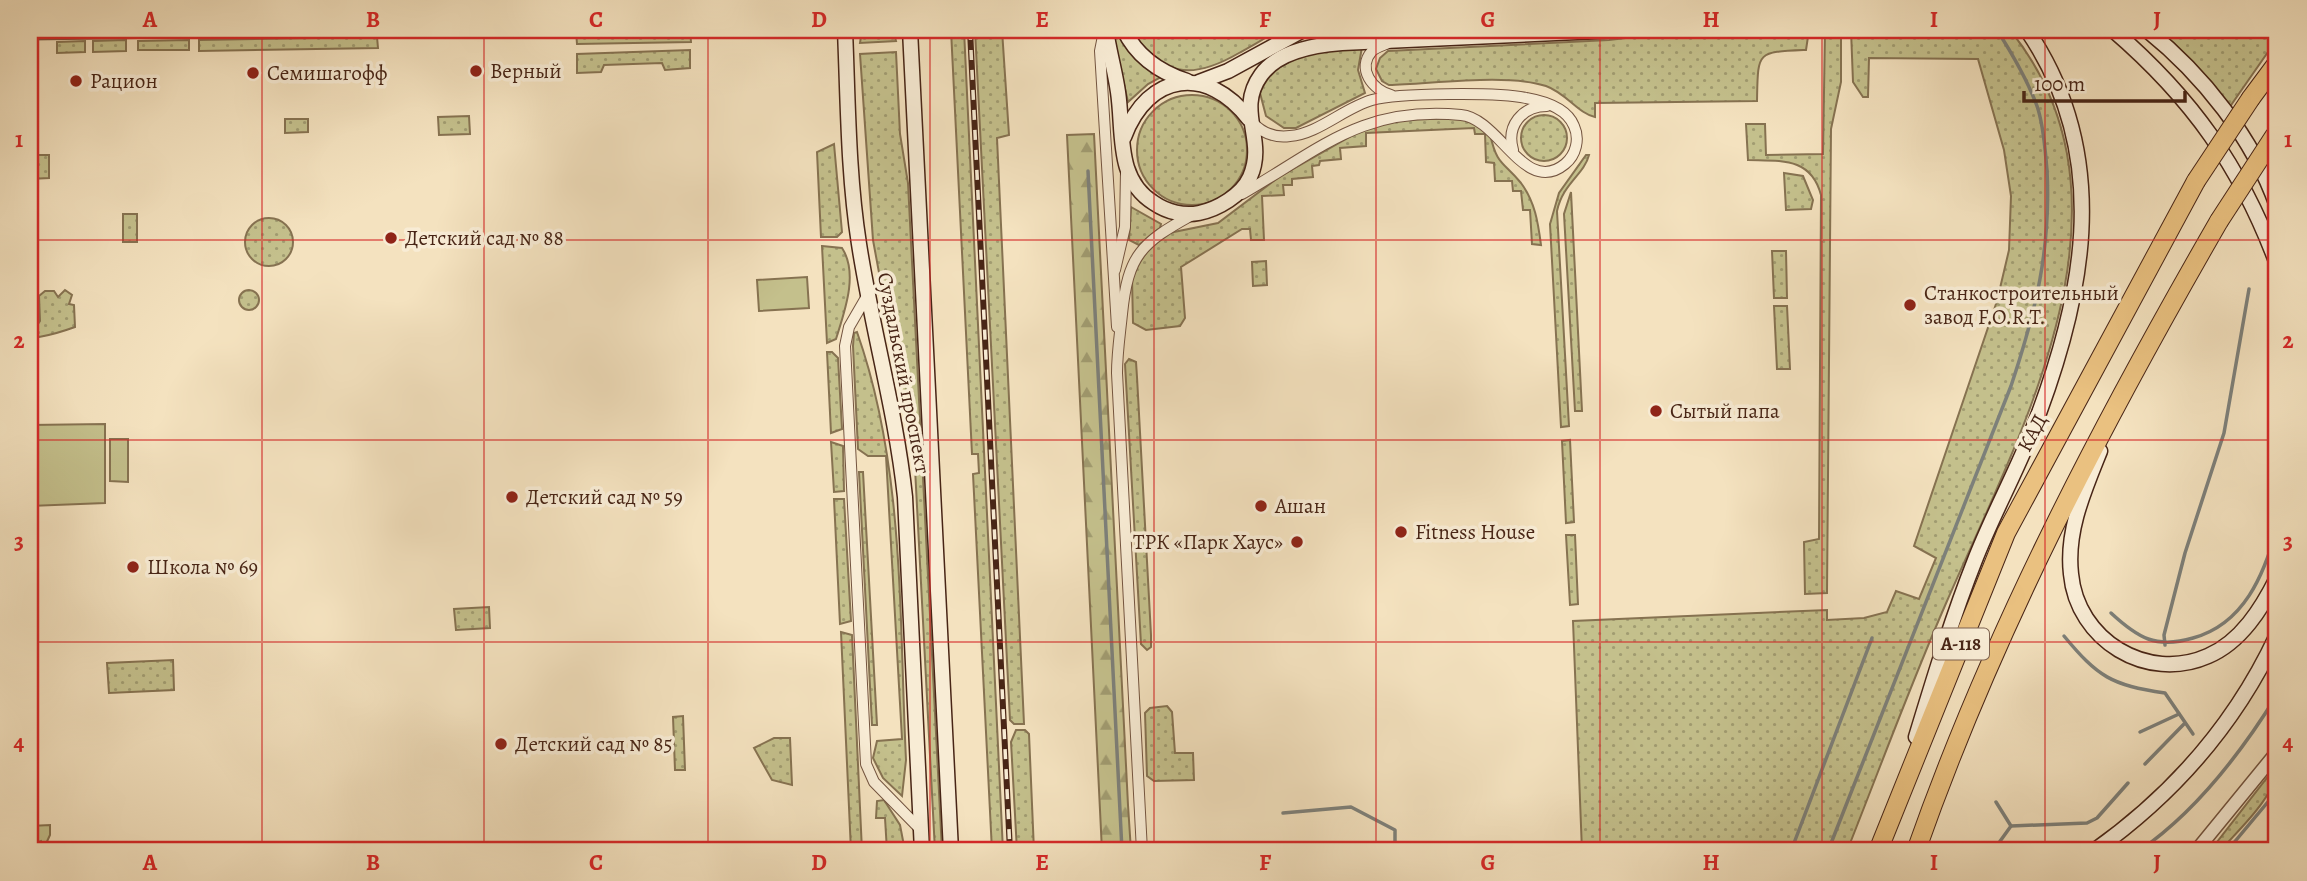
<svg xmlns="http://www.w3.org/2000/svg" width="2307" height="881" font-family="Alegreya,serif">
<style>
.grass{fill:url(#grass-dots);stroke:#867251;stroke-width:2}
.forest{fill:url(#forest-firs);stroke:#867251;stroke-width:2}
.pitch{fill:#c4c08c;stroke:#867251;stroke-width:2}
.lines{fill:none;stroke-linecap:round;stroke-linejoin:round}
.stream{stroke:#7d807a;stroke-width:3.5}
.minor-casing{stroke:#735440;stroke-width:12}
.tertiary-casing{stroke:#735440;stroke-width:15}
.secondary-casing{stroke:#482516;stroke-width:17}
.motorway-casing{stroke:#482516;stroke-width:20}
.minor{stroke:#f8ecd5;stroke-width:10}
.tertiary{stroke:#f8ecd5;stroke-width:12}
.secondary{stroke:#f8ecd5;stroke-width:14}
.motorway{stroke:#eac180;stroke-width:18}
.rail-casing{stroke:#482516;stroke-width:6}
.rail{stroke:#f8ecd5;stroke-width:3.5;stroke-dasharray:10;stroke-linecap:butt}
.motorway-bridge-casing{stroke:#482516;stroke-width:20;stroke-linecap:butt}
.motorway-bridge{stroke:#eac180;stroke-width:18}
.grid{fill:none;stroke:#d62828;stroke-width:2;stroke-opacity:0.55}
.poi-dot{fill:#8f2418;stroke:#f8ecd5;stroke-width:2.5}
.labels{text-anchor:middle;dominant-baseline:central;stroke-width:7;stroke-linejoin:round;paint-order:stroke}
.shield{fill:#f8ecd5;stroke:#7d614f;stroke-width:2}
.shield-label{font-size:19px;font-weight:bold;fill:#482516}
.poi-label{font-size:21px;fill:#482516;stroke:#f8ecd5;text-anchor:start}
.street-label{font-size:21px;fill:#482516;stroke:#f8ecd5}
.neatline{fill:none;stroke:#d62828;stroke-width:2.5}
.grid-label{font-size:23px;text-anchor:middle;font-weight:bold;fill:#d62828}
</style>
<defs>
<pattern id="grass-dots" width="8" height="8" patternUnits="userSpaceOnUse" patternTransform="scale(1.75)"><rect width="8" height="8" fill="#c4c08c"/><path d="M2 2h.1M6 6h.1" fill="none" stroke="#a19c71" stroke-width="1.8" stroke-linecap="round"/></pattern>
<pattern id="forest-firs" width="22" height="20" patternUnits="userSpaceOnUse" patternTransform="scale(1.75)"><rect width="22" height="20" fill="#c4c08c"/><path d="M5 1l3.5 6h-7zM16 11l3.5 6h-7z" fill="#a19c71"/></pattern>
</defs>
<rect width="100%" height="100%" fill="#f4e2bf"/>
<filter id="stains"><feTurbulence type="fractalNoise" baseFrequency=".00286" numOctaves="4"/><feColorMatrix values="0 0 0 0 .2 0 0 0 0 .09 0 0 0 0 .02 0 0 0 .5 -.17"/></filter>
<radialGradient id="worn" r=".72"><stop offset=".6" stop-color="#630" stop-opacity="0"/><stop offset="1" stop-color="#630" stop-opacity=".3"/></radialGradient>
<!-- grass -->
<g class="grass">
<polygon points="690,30 691,42 577,44 576,31"/>
<polygon points="862,30 893,30 896,41 860,43"/>
<polygon points="951,30 964,30 1003,851 992,851 973,474 979,473 978,454 972,454"/>
<polygon points="975,30 1002,30 1009,135 997,138 1024,724 1014,724 1010,720"/>
<polygon points="1119,30 1163,76 1148,84 1128,102 1112,31"/>
<path d="M1129 30H1276C1266 39 1251 46 1239 53 1189 82 1164 75 1129 30Z"/>
<path d="M1649 30H1809L1806 50C1756 52 1758 51 1757 101L1595 103V117C1579 114 1566 93 1546 86 1507 73 1432 84 1389 85L1382 81 1376 69 1380 58 1388 51 1609 40 1634 37Z"/>
<path d="M1825 30H1839L1841 35V82L1831 129 1827 593 1805 594 1804 542 1819 539 1821 195C1811 157 1781 161 1748 160L1746 124H1765L1766 155 1823 154Z"/>
<path d="M1851 30H2010C2149 202 2021 431 1947 601 1911 683 1880 768 1847 851H1582L1573 621 1827 610V620L1864 618 1887 612 1896 591 1919 599 1936 558 1914 546 1997 301 2009 250 2011 196 2004 150 1978 59 1869 58 1868 97H1863L1853 82Z"/>
<polygon points="2159,30 2277,30 2277,39 2229,108 2209,81"/>
<polygon points="377,37 378,48 199,51 199,40"/>
<polygon points="126,40 126,51 93,52 93,41"/>
<polygon points="189,40 189,50 138,50 138,41"/>
<polygon points="85,41 85,52 57,53 57,42"/>
<path d="M1362 47 1358 70 1365 93 1296 128H1284L1266 116 1260 93C1275 53 1326 49 1362 47Z"/>
<polygon points="690,50 690,68 665,70 662,63 604,65 601,72 577,73 577,54"/>
<polygon points="896,52 900,134 908,183 942,851 935,851 915,468 873,240 860,54"/>
<circle cx="1192" cy="150" r="55"/>
<circle cx="1544" cy="138" r="23"/>
<polygon points="469,116 470,134 439,135 438,117"/>
<path d="M1467 118 1490 134C1497 166 1503 161 1521 183 1535 202 1538 222 1541 245L1532 244 1530 210H1523L1521 191H1513L1512 181H1495L1494 163 1486 162 1485 134H1475L1474 128 1366 133V146L1340 148 1341 159 1320 161 1319 165 1312 166 1313 177 1292 179V185H1283L1284 195 1262 196 1264 240H1251L1250 229H1242L1181 267 1185 318 1180 326 1146 330 1133 323 1132 279 1139 263 1152 245 1169 233 1218 223 1279 177 1362 130 1389 120Z"/>
<polygon points="285,119 308,119 308,132 285,133"/>
<polygon points="834,144 842,232 837,237 821,237 817,152"/>
<polygon points="30,155 49,155 49,178 30,179"/>
<path d="M1586 155H1589C1584 175 1563 183 1557 211L1569 426 1561 427 1550 224 1559 193Z"/>
<polygon points="1784,173 1803,176 1813,200 1811,209 1786,210"/>
<polygon points="1571,192 1582,411 1575,411 1564,214"/>
<polygon points="1131,207 1161,224 1160,228 1139,245 1129,240"/>
<rect x="123" y="214" width="14" height="28"/>
<circle cx="269" cy="242" r="24"/>
<path d="M822 246 842 248C859 274 844 313 836 339L827 343Z"/>
<polygon points="1772,251 1786,251 1787,298 1774,298"/>
<polygon points="1266,261 1267,285 1253,286 1252,262"/>
<path d="M65 290 72 295 69 304 74 305 75 327C64 331 51 335 39 337L34 330 40 321 39 296 45 291H54L58 297Z"/>
<circle cx="249" cy="300" r="10"/>
<polygon points="1774,306 1787,306 1790,369 1777,369"/>
<path d="M857 332C905 468 899 618 906 760L902 796 883 778 873 758 877 741 902 739 886 456H868L858 449 853 346 854 333Z"/>
<polygon points="827,352 832,352 838,358 842,429 831,433"/>
<polygon points="1129,359 1136,362 1137,377 1151,635 1151,647 1147,650 1141,644 1125,364"/>
<polygon points="1570,440 1574,522 1566,523 1562,441"/>
<polygon points="831,442 843,446 844,491 834,492"/>
<polygon points="859,472 863,472 877,725 872,725"/>
<polygon points="834,499 844,499 851,621 840,624"/>
<polygon points="1566,535 1575,535 1578,604 1570,605"/>
<polygon points="489,607 490,628 456,630 454,609"/>
<polygon points="841,632 852,635 862,851 851,851"/>
<polygon points="173,660 174,690 109,693 107,663"/>
<polygon points="1167,706 1172,712 1175,753 1193,753 1194,780 1154,781 1147,776 1145,713 1150,708"/>
<polygon points="683,716 685,770 675,770 673,717"/>
<polygon points="1016,730 1025,730 1029,734 1034,851 1017,851 1011,742"/>
<polygon points="774,738 790,738 792,785 772,780 754,748"/>
<path d="M2277 765C2277 796 2240 828 2220 851H2210Z"/>
<polygon points="884,800 900,825 905,851 887,851 885,818 876,818 877,801"/>
</g>
<!-- forest -->
<g class="forest">
<polygon points="1094,134 1128,805 1131,851 1102,851 1067,135"/>
<polygon points="50,825 50,835 44,848 41,841 30,846 30,826"/>
</g>
<!-- pitch -->
<g class="pitch">
<polygon points="807,277 809,308 759,311 757,280"/>
<polygon points="105,424 105,503 30,506 30,425"/>
<polygon points="110,439 128,439 128,482 110,481"/>
</g>
<g class="lines">
<!-- stream -->
<g class="stream">
<polyline points="1088,171 1122,851"/>
<path d="M2111 613C2138 638 2156 649 2193 638 2244 624 2264 575 2277 528"/>
<path d="M2064 636C2098 677 2111 685 2165 693L2193 734"/>
<polyline points="2165,645 2164,635 2185,553 2224,433 2249,289"/>
<polyline points="2140,732 2179,714"/>
<polyline points="2145,764 2184,724"/>
<polyline points="1996,802 2011,826 2087,823 2097,818 2128,783"/>
<polyline points="1283,813 1351,807 1395,830 1395,851"/>
<polyline points="1791,851 1872,638"/>
<path d="M1828 851 2011 386C2036 311 2051 249 2047 170 2045 150 2044 126 2037 106 2027 79 2013 55 1997 30"/>
<polyline points="1993,851 2011,826"/>
<path d="M2139 851C2196 812 2241 753 2277 695"/>
<polyline points="2227,851 2277,791"/>
</g>
<!-- minor casing -->
<g class="minor-casing">
<g id="minor">
<polyline points="1104,31 1100,51 1117,327"/>
<path d="M1388 43C1384 45 1375 48 1372 51 1356 69 1373 90 1391 95"/>
<path d="M1513 150C1506 126 1522 106 1547 106"/>
<path d="M1242 194C1322 148 1362 106 1461 115 1499 118 1525 197 1565 164 1576 155 1580 139 1574 126 1567 108 1543 101 1526 98 1499 92 1397 93 1372 100 1344 108 1318 134 1290 136 1275 138 1262 133 1252 122"/>
<polyline points="1115,270 1125,227 1126,171"/>
<polyline points="867,296 849,327 845,346 866,764 874,782 921,830"/>
<path d="M1142 851 1117 373C1117 353 1120 334 1122 314 1128 255 1141 243 1192 215"/>
</g>
</g>
<!-- tertiary casing -->
<g class="tertiary-casing">
<g id="tertiary">
<polyline points="30,33 244,30"/>
<polyline points="2196,851 2277,752"/>
</g>
</g>
<!-- secondary casing -->
<g class="secondary-casing">
<g id="secondary">
<path d="M845 30C848 101 848 174 859 244 872 329 896 412 905 497L922 851"/>
<polyline points="910,30 951,851"/>
<path d="M1106 30C1109 51 1115 71 1118 92 1124 132 1115 179 1154 203 1167 212 1184 216 1199 213 1218 209 1242 195 1250 177 1267 139 1235 111 1261 75 1278 51 1315 45 1342 43L1620 30"/>
<path d="M1124 30C1137 57 1159 72 1187 81"/>
<path d="M2113 30C2192 98 2241 167 2277 264"/>
<path d="M2147 30C2203 75 2253 138 2277 206"/>
<polyline points="1199,82 1228,71 1303,30"/>
<path d="M1124 137C1148 72 1208 65 1249 119"/>
<path d="M2100 451C2084 491 2066 531 2071 574 2077 640 2147 683 2208 656 2241 642 2262 608 2277 578"/>
<path d="M1916 737C1934 678 1952 618 1975 560 1991 519 2012 480 2029 439 2083 304 2115 159 2027 30"/>
<path d="M2094 851C2173 795 2236 723 2277 635"/>
</g>
</g>
<!-- motorway casing -->
<g class="motorway-casing">
<g id="motorway">
<polyline points="2251,98 2277,63"/>
<polyline points="1878,851 2006,533 2196,181"/>
<path d="M1916 851C1994 629 2102 424 2219 221"/>
</g>
</g>
<!-- minor -->
<use href="#minor" class="minor"/>
<!-- tertiary -->
<use href="#tertiary" class="tertiary"/>
<!-- secondary -->
<use href="#secondary" class="secondary"/>
<!-- motorway -->
<use href="#motorway" class="motorway"/>
<!-- rail casing -->
<g class="rail-casing">
<polyline id="rail" points="970,30 1010,851"/>
</g>
<!-- rail -->
<use href="#rail" class="rail"/>
<!-- motorway-bridge casing -->
<g class="motorway-bridge-casing">
<g id="motorway-bridge">
<polyline points="2196,181 2251,98"/>
<polyline points="2219,221 2275,135"/>
</g>
</g>
<!-- motorway-bridge -->
<use href="#motorway-bridge" class="motorway-bridge"/>
</g>
<!-- grid -->
<path class="grid" d="M262 30V851M484 30V851M708 30V851M930 30V851M1154 30V851M1376 30V851M1600 30V851M1822 30V851M2045 30V851M30 240H2277M30 440H2277M30 642H2277"/>
<!-- markers -->
<g class="poi-dot">
<circle cx="476" cy="71" r="7"/>
<circle cx="253" cy="73" r="7"/>
<circle cx="76" cy="81" r="7"/>
<circle cx="391" cy="238" r="7"/>
<circle cx="1910" cy="305" r="7"/>
<circle cx="1656" cy="411" r="7"/>
<circle cx="512" cy="497" r="7"/>
<circle cx="1261" cy="506" r="7"/>
<circle cx="1401" cy="532" r="7"/>
<circle cx="1297" cy="542" r="7"/>
<circle cx="133" cy="567" r="7"/>
<circle cx="501" cy="744" r="7"/>
</g>
<g class="labels">
<!-- shield labels -->
<rect class="shield" x="1933" y="628.5" width="56" height="31" rx="5"/>
<g class="shield-label">
<text x="1961" y="644">А-118</text>
</g>
<!-- poi labels -->
<g class="poi-label">
<text x="490" y="71">Верный</text>
<text x="267" y="73">Семишагофф</text>
<text x="90" y="81">Рацион</text>
<text x="405" y="238">Детский сад № 88</text>
<text x="1924" y="293">Станкостроительный<tspan x="1924" dy="24">завод F.O.R.T.</tspan></text>
<text x="1670" y="411">Сытый папа</text>
<text x="526" y="497">Детский сад № 59</text>
<text x="1275" y="506">Ашан</text>
<text x="1415" y="532">Fitness House</text>
<text x="1283" y="542" text-anchor="end">ТРК «Парк Хаус»</text>
<text x="147" y="567">Школа № 69</text>
<text x="515" y="744">Детский сад № 85</text>
</g>
<!-- street labels -->
<g class="street-label">
<text transform="translate(904 373) rotate(79)">Суздальский проспект</text>
<text transform="translate(2032 433) rotate(-62)">КАД</text>
</g>
</g>
<!-- margin -->
<rect width="2307" height="881" fill="none" stroke="#f4e2bf" stroke-width="77"/>
<!-- scale -->
<path d="M2024 91v10h161v-10" fill="none" stroke="#482516" stroke-width="3.5"/>
<text x="2034" y="91" font-size="21" fill="#482516" stroke="#f8ecd5" stroke-width="5" paint-order="stroke">100 m</text>
<rect x="38" y="38" width="2230" height="804" class="neatline"/>
<g class="grid-label">
<text x="150" y="27">A</text>
<text x="373" y="27">B</text>
<text x="596" y="27">C</text>
<text x="819" y="27">D</text>
<text x="1042" y="27">E</text>
<text x="1265" y="27">F</text>
<text x="1488" y="27">G</text>
<text x="1711" y="27">H</text>
<text x="1934" y="27">I</text>
<text x="2157" y="27">J</text>
<text x="19" y="147">1</text>
<text x="2288" y="147">1</text>
<text x="19" y="348">2</text>
<text x="2288" y="348">2</text>
<text x="19" y="549">3</text>
<text x="2288" y="549">3</text>
<text x="19" y="750">4</text>
<text x="2288" y="750">4</text>
<text x="150" y="870">A</text>
<text x="373" y="870">B</text>
<text x="596" y="870">C</text>
<text x="819" y="870">D</text>
<text x="1042" y="870">E</text>
<text x="1265" y="870">F</text>
<text x="1488" y="870">G</text>
<text x="1711" y="870">H</text>
<text x="1934" y="870">I</text>
<text x="2157" y="870">J</text>
</g>
<rect width="100%" height="100%" filter="url(#stains)"/>
<rect width="100%" height="100%" fill="url(#worn)"/>
</svg>
